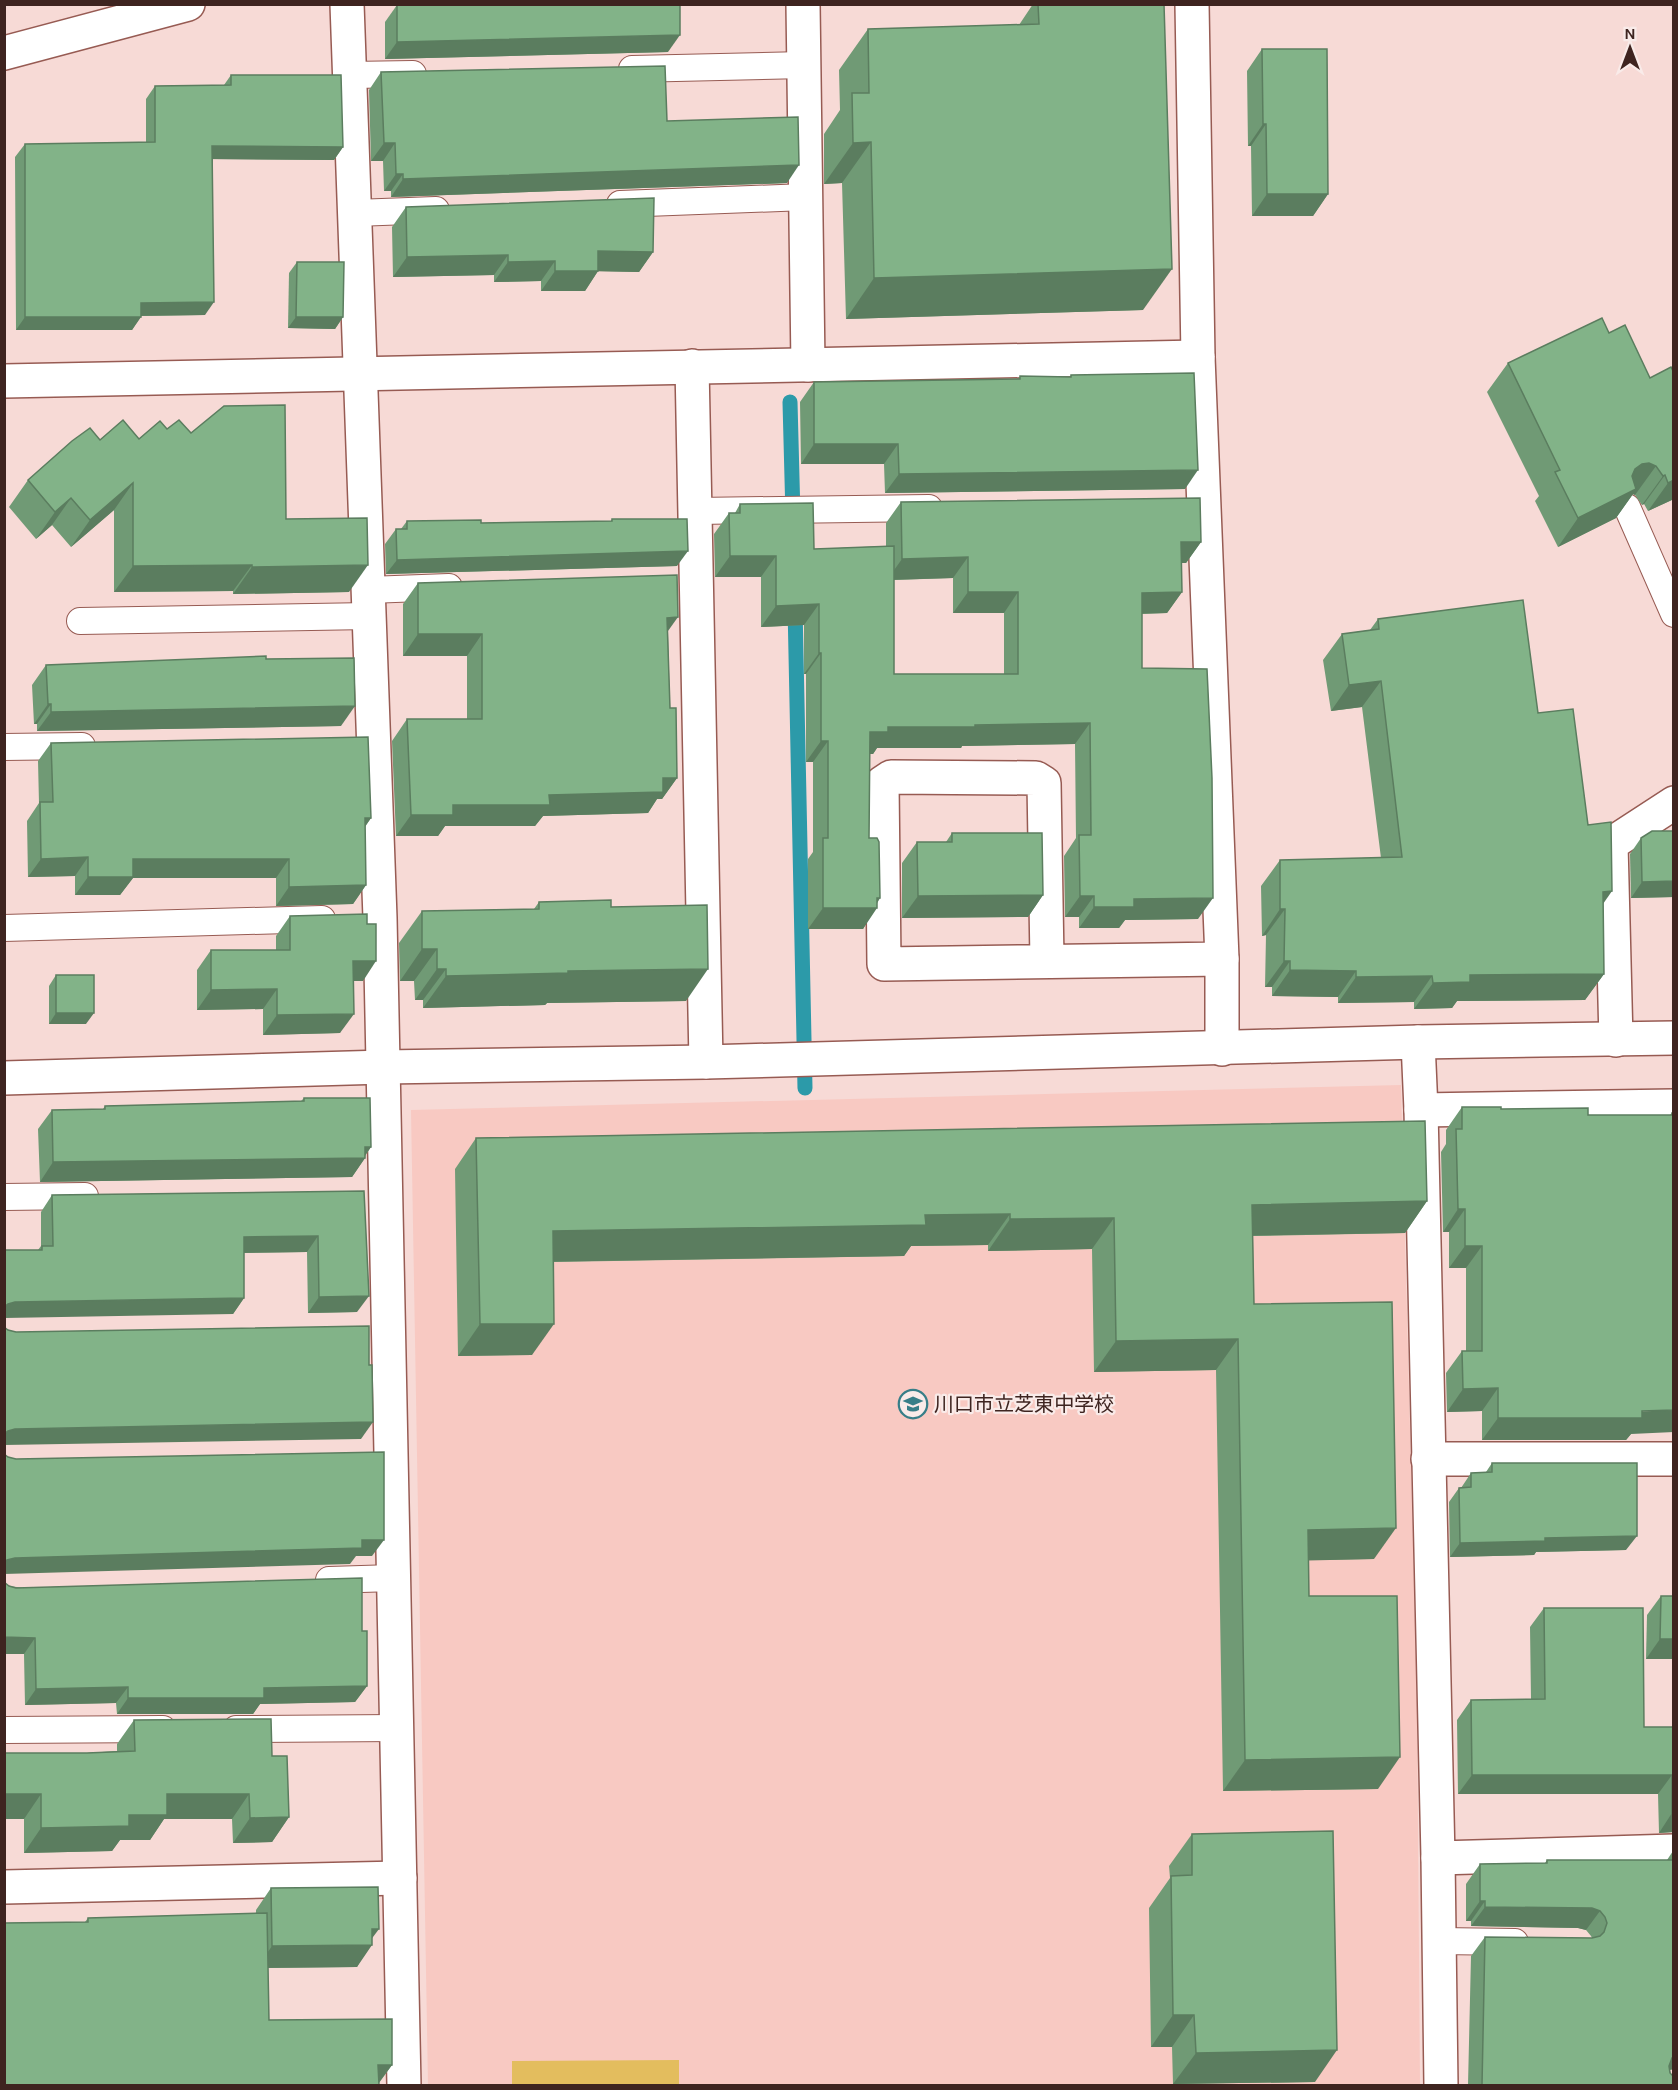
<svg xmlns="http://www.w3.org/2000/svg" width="1678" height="2090" font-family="Karla,'Noto Sans JP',sans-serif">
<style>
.built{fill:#f8c9c2}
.pitch{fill:#e3bd5e}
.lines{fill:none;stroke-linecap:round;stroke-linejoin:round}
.stream{stroke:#2c9aa9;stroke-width:15}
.lane-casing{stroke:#975b53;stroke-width:28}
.street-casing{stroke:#975b53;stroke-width:36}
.lane{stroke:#fff;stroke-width:26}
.street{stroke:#fff;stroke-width:33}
.wall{fill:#709a75;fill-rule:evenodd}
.shaded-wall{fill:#5b7d5f}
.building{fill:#82b388;stroke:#5b7d5f;stroke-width:1.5}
.labels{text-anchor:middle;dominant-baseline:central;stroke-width:4.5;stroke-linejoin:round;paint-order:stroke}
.poi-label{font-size:20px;fill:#3e2420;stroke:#f9ebe9;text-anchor:start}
</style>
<rect width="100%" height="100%" fill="#f7dad6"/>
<!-- built -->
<polygon class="built" points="1401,1085 1417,1698 1420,2085 428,2085 411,1110"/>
<!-- pitch -->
<polygon class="pitch" points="679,2060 679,2085 512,2085 512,2061"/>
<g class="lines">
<!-- stream -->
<g class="stream">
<polyline points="790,402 793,516"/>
<polyline points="795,606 805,1088"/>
</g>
<!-- lane casing -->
<g class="lane-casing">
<g id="lane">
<polyline points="632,69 804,65"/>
<polyline points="350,75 413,74"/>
<polyline points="620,204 806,197"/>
<polyline points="355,213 436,210"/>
<polyline points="1627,507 1674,614"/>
<polyline points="695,511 929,508"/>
<polyline points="368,590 449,587"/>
<polyline points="80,621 369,616"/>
<polyline points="4,747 82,746"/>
<polyline points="4,928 322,919"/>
<polyline points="4,1197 85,1196"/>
<polyline points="329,1580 394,1578"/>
<polyline points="236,1729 397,1728"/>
<polyline points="4,1730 163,1729"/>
<polyline points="1439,1941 1515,1942"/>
</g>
</g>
<!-- street casing -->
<g class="street-casing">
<g id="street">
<polyline points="347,4 380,918 404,2086"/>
<polyline points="803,4 808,365"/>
<polyline points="4,53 188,4"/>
<polyline points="692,366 706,1062"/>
<polyline points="4,381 1198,357"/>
<polyline points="1047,961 1044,783 1036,778 891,777 882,783 884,964 1222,959 1198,357 1192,4"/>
<polyline points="1616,1040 1611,844 1674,803"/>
<polyline points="1418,1042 1421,1110 1438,1858 1441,2086"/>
<polyline points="1222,1049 1222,959"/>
<polyline points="4,1078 384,1067 706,1062 1418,1042 1674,1038"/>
<polyline points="1421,1110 1674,1106"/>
<polyline points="1428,1459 1674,1459"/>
<polyline points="1438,1858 1674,1851"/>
<polyline points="4,1887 400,1878"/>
</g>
</g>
<!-- lane -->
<use href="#lane" class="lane"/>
<!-- street -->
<use href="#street" class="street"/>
</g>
<!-- wall -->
<g class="wall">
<polygon points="1033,4 1164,4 1143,310 846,319 842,183 824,184 824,134 840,110 839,70 868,29 1019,25"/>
<polygon points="397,5 668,52 385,59 385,22"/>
<polygon points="1262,49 1328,194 1313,216 1252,216 1251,146 1248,146 1247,71"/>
<polygon points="381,72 667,121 787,183 391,197 391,191 384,191 383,161 371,161 369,90"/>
<polygon points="231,75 343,147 334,160 213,159 205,315 141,316 132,330 16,330 15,157 25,144 146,142 146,99 155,86 224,85"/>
<polygon points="406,207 653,252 639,272 598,271 585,291 541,291 541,281 494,282 494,275 393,277 392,227"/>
<polygon points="297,262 343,317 335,329 288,328 289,273"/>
<polygon points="1625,325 1674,499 1648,511 1644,504 1642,505 1635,495 1633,494 1616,518 1558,547 1535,501 1539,496 1487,392 1508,363 1609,333"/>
<polygon points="1071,375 1185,489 885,493 884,464 801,464 800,402 814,382 1018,380 1020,376 1070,377"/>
<polygon points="167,429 191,433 286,519 349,592 233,594 233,591 114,592 114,510 71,547 52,525 36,539 9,507 28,480 100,440 139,439"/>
<path d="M901 502 1201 542 1186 563H1181L1182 592 1167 613 1142 614V668L1198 919 1125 920 1119 928H1079V917H1065L1064 856 1076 838 1075 744 962 746 961 748H877L873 754H870L869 838 880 898 863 929H808V859L813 852V762H806V674H804V625L761 627V577H715L714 534 729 513H735L740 504 814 549 886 546V523ZM953 578V613H1004V674H894V580Z"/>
<polygon points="612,519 677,566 386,574 385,544 396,529 401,529 407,521 481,523 611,521"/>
<polygon points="418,583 668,631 670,708 677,778 662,799 657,799 648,813 543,816 535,826 445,826 438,836 396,836 392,741 407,719 467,719 467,656 403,656 403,604"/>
<polygon points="1378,619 1538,713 1588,825 1603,905 1604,974 1585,1000 1457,1001 1452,1008 1414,1009 1414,1002 1338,1003 1338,997 1272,996 1272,987 1265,987 1266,935 1262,936 1261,886 1280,860 1381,858 1362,707 1331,711 1323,660 1342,634 1370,630"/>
<polygon points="266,659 341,726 37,731 37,724 34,724 32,685 46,665"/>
<polygon points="51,743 371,818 365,827 366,885 353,904 276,906 276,878 133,878 120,895 75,895 75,876 28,877 27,821 39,803 38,761"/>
<polygon points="952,833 1043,895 1028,917 902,918 902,863 917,842 946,842"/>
<polygon points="1641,838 1674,897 1631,898 1630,854"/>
<polygon points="539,902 611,907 686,1001 547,1003 545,1005 423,1008 423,1000 415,1000 414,981 400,981 399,943 422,911 534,909"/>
<polygon points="290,916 363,981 353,981 340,1033 263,1035 263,1009 197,1010 197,970 211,950 276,950 276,936"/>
<polygon points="56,975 86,1024 49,1024 49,986"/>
<polygon points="304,1098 371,1147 365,1156 365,1158 352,1177 40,1182 38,1129 52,1110 103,1109 105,1106 301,1101"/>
<polygon points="1462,1107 1588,1115 1670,1115 1672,1113 1631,1434 1626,1440 1482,1440 1482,1411 1447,1412 1446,1373 1462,1351 1466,1351 1466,1268 1449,1268 1449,1232 1443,1232 1441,1152 1446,1144 1446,1130"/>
<polygon points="476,1138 1427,1201 1405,1233 1253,1236 1254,1304 1374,1559 1308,1560 1309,1596 1378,1789 1223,1791 1216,1370 1094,1372 1092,1249 988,1251 988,1245 911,1246 904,1256 553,1262 532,1355 458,1356 455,1169"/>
<polygon points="364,1191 357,1312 308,1313 307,1252 244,1253 244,1298 233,1314 38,1250 41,1246 41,1212 52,1195"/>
<polygon points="1492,1463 1626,1550 1536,1552 1534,1555 1450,1557 1449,1502 1459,1488 1461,1488 1471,1473 1486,1472"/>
<polygon points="9,1586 362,1631 367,1686 355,1702 260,1704 253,1714 117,1714 116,1703 25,1705 24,1654"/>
<polygon points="1661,1596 1674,1659 1646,1659 1647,1615"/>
<polygon points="1544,1608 1644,1727 1674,1727 1674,1832 1659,1833 1658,1794 1458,1794 1457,1720 1471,1700 1531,1699 1530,1627"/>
<polygon points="134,1720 272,1756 289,1817 272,1842 233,1843 232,1819 164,1819 150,1840 120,1840 112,1851 24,1853 24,1819 4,1819 87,1753 117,1751 117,1744"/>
<polygon points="1192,1834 1315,2082 1173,2084 1172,2047 1151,2047 1149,1908 1170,1878 1169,1866"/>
<polygon points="1673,1851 1674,2069 1670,2070 1674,2085 1468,2085 1471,1956 1485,1937 1592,1938 1591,1936 1586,1930 1578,1928 1471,1926 1471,1921 1466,1921 1466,1884 1480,1864 1545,1863 1547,1860 1667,1860"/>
<polygon points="271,1888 372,1938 357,1967 268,1968 269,2020 392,2065 379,2083 85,1922 88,1918 256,1914 256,1910"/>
</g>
<!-- shaded-wall -->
<g class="shaded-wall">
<polygon points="680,35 668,52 385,59 397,42"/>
<polygon points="1263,124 1266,124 1251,146 1248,146"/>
<polygon points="871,142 842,183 824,184 853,143"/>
<polygon points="384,143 395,143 383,161 371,161"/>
<polygon points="212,146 343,147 334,160 203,159"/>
<polygon points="799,165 787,183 391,197 403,179"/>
<polygon points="396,174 403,174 391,191 384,191"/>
<polygon points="1267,194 1328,194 1313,216 1252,216"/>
<polygon points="598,251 653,252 639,272 584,271"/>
<polygon points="508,255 494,275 393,277 407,257"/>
<polygon points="555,261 541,281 494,282 508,262"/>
<polygon points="1172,269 1143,310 846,319 874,278"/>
<polygon points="555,271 598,271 585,291 541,291"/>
<polygon points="214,302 205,315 132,316 141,303"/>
<polygon points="25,317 141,317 132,330 16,330"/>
<polygon points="296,317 343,317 335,329 288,328"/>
<polygon points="814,444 898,444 884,464 801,464"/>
<polygon points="1649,463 1656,466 1635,495 1633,494 1616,518 1558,547 1578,518 1622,493 1635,469 1642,464"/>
<polygon points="1198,470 1185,489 885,493 899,474"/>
<polygon points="1665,475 1644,504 1642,505 1663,476"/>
<polygon points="1674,480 1674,499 1648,511 1668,483"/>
<polygon points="133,483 114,510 71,547 90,520"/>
<polygon points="71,498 52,525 36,539 55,512"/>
<polygon points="1181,542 1201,542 1186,563 1166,563"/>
<polygon points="688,551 677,566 386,574 397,560"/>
<polygon points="730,556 776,556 761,577 715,577"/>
<polygon points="968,557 953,578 887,580 902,559"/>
<polygon points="252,565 233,591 114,592 133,566"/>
<polygon points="368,565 349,592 233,594 252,567"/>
<polygon points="968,592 1018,592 1004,613 953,613"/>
<polygon points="1182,592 1167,613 1128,614 1142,593"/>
<polygon points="819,604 804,625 761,627 776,606"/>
<polygon points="678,617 663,638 667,618"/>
<polygon points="418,634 482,634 467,656 403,656"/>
<polygon points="819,653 821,653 806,674 804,674"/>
<polygon points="1381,681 1362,707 1331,711 1349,685"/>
<polygon points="48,704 51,704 37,724 34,724"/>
<polygon points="355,706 341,726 37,731 51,712"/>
<polygon points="1090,723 1075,744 962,746 961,748 877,748 873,754 855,754 870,732 888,727"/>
<polygon points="821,741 828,741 813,762 806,762"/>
<polygon points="663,778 677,778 662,799 657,799 648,813 543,816 535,826 445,826 438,836 396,836 411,815 453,805 549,795"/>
<polygon points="365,818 371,818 358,836"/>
<polygon points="88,857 75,876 28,877 41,859"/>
<polygon points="133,859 289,859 276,878 133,878 120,895 75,895 88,877"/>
<polygon points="1674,881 1674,897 1631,898 1642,882"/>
<polygon points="366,885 353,904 276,906 289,887"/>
<polygon points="1612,891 1594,917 1603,892"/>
<polygon points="1043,895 1028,917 902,918 918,896"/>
<polygon points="1080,896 1094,896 1079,917 1065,917"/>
<polygon points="880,898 873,908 877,908 863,929 808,929 823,908"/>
<polygon points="1213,898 1198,919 1125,920 1119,928 1079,928 1094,907 1134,899"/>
<polygon points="1280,909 1285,909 1266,935 1262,936"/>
<polygon points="422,949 437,949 414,981 400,981"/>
<polygon points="353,961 376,961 363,981 339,981"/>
<polygon points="1284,961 1290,961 1272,987 1265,987"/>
<polygon points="437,969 446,969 423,1000 415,1000"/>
<polygon points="708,969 686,1001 547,1003 545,1005 423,1008 446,976 568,971"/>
<polygon points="1290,970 1356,971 1338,997 1272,996"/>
<polygon points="1604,974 1585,1000 1457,1001 1452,1008 1414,1009 1433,983 1470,975"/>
<polygon points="1432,976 1414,1002 1338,1003 1356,977"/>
<polygon points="277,989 263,1009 197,1010 211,990"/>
<polygon points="56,1013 94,1013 86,1024 49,1024"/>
<polygon points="354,1014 340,1033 263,1035 277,1015"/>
<polygon points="371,1147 363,1158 365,1158 352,1177 40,1182 53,1162"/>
<polygon points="1427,1201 1405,1233 1230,1236 1252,1205"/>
<polygon points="1458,1209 1465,1209 1449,1232 1443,1232"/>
<polygon points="1010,1214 988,1245 911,1246 904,1256 531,1262 553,1231 925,1215"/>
<polygon points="1114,1218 1092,1249 988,1251 1010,1219"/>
<polygon points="318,1236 307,1252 233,1253 244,1237"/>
<polygon points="1465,1246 1482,1246 1466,1268 1449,1268"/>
<polygon points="369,1296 357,1312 308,1313 319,1297"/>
<polygon points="244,1298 233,1314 4,1318 4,1307 8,1304 15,1302"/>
<polygon points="480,1324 554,1324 532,1355 458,1356"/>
<polygon points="1238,1339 1216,1370 1094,1372 1116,1341"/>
<polygon points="1498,1388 1482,1411 1447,1412 1463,1389"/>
<polygon points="1674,1410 1674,1432 1631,1434 1626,1440 1482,1440 1498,1418"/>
<polygon points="373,1422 361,1439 4,1445 4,1434 8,1431 15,1429"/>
<polygon points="1396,1528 1374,1559 1286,1561 1308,1530"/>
<polygon points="1637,1536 1626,1550 1536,1552 1534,1555 1450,1557 1460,1543 1545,1538"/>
<polygon points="362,1540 384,1540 372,1556 356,1556 350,1564 4,1574 4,1563 7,1560 15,1558"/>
<polygon points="4,1637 35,1638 24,1654 4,1654"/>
<polygon points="1660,1639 1674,1639 1674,1659 1646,1659"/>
<polygon points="367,1686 355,1702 260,1704 253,1714 117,1714 128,1698 264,1688"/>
<polygon points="128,1687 116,1703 25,1705 36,1689"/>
<polygon points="1400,1757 1378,1789 1223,1791 1245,1760"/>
<polygon points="1472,1775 1672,1775 1658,1794 1458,1794"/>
<polygon points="4,1794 41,1794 24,1819 4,1819"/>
<polygon points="167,1794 249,1794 232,1819 164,1819 150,1840 120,1840 112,1851 24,1853 41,1828 129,1815"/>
<polygon points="1672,1813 1674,1813 1673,1832 1659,1833"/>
<polygon points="289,1817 272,1842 233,1843 250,1818"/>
<polygon points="1480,1901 1485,1901 1471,1921 1466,1921"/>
<polygon points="1485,1907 1592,1908 1600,1911 1586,1930 1578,1928 1471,1926"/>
<polygon points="372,1929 379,1929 367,1945 372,1945 357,1967 257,1968 272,1946"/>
<polygon points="1173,2015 1194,2015 1172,2047 1151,2047"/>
<polygon points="1337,2050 1315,2082 1173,2084 1196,2053"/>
<polygon points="1674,2056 1674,2069 1668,2070 1672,2058"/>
<polygon points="378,2065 392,2065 377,2085"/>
</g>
<!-- building -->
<g class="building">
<polygon points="680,4 680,35 397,42 397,5"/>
<polygon points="1038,4 1164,4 1172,269 874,278 871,142 853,143 852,93 869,93 868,29 1039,24"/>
<polygon points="1262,49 1327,49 1328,194 1267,194 1266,124 1263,124"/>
<polygon points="665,66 667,121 798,117 799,165 403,179 403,174 396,174 395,143 384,143 381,72"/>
<polygon points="231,75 341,75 343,147 212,146 214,302 141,303 141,317 25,317 25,144 155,142 155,86 231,85"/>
<polygon points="654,198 653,252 598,251 598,271 555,271 555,261 508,262 508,255 407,257 406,207"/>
<polygon points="297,262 344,262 343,317 296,317"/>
<polygon points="1602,318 1609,333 1625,325 1650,378 1671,367 1674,373 1674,480 1668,483 1665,475 1663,476 1656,466 1649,463 1642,464 1635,469 1632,476 1636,489 1578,518 1555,472 1560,470 1508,363"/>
<polygon points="1194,373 1198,470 899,474 898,444 814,444 814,382 1020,379 1020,376 1071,377 1071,375"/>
<polygon points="285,405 286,519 367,518 368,565 252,567 252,565 133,566 133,483 90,520 71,498 55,512 28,480 72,441 90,428 100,440 123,420 139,439 160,421 167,429 179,420 191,433 224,406"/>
<polygon points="1200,498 1201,542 1181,542 1182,592 1142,593 1142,668 1207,669 1212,778 1213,898 1134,899 1134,907 1094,907 1094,896 1080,896 1079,835 1091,835 1090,723 975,725 975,727 888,727 888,732 870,732 869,838 877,838 879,842 880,898 877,898 877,908 823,908 823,838 828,838 828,741 821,741 821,653 819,653 819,604 776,606 776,556 730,556 729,513 740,513 740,504 813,503 814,549 894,546 894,674 1018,674 1018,592 968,592 968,557 902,559 901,502"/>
<polygon points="612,519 687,519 688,551 397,560 396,529 407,529 407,521 481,520 481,523 612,521"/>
<polygon points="677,575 678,617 667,618 670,708 676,708 677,778 663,778 663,792 549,795 550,805 453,805 453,815 411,815 407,719 482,719 482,634 418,634 418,583"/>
<polygon points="1523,600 1538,713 1573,709 1588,825 1611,822 1612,891 1603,892 1604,974 1470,975 1470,982 1433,983 1432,976 1356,977 1356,971 1290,970 1290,961 1284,961 1285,909 1280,909 1280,860 1402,857 1381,681 1349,685 1342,634 1379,629 1378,619"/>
<polygon points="266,656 266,659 354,658 355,706 51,712 51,704 48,704 46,665"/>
<polygon points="368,737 371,818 365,818 366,885 289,887 289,859 133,859 133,877 88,877 88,857 41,859 40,802 53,802 51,743"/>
<polygon points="1652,831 1674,831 1674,881 1642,882 1641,838"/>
<polygon points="952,833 1042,833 1043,895 918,896 917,842 952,842"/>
<polygon points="611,900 611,907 707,905 708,969 568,971 568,973 446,976 446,969 437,969 437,949 422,949 422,911 539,909 539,902"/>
<polygon points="367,914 367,924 376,924 376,961 353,961 354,1014 277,1015 277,989 211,990 211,950 290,950 290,916"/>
<rect x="56" y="975" width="38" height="38"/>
<polygon points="304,1098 370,1098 371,1147 365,1147 365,1158 53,1162 52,1110 105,1109 105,1106 304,1101"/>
<polygon points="1462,1107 1501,1107 1501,1109 1588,1108 1588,1115 1672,1115 1672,1113 1674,1113 1674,1410 1642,1411 1642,1418 1498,1418 1498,1388 1463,1389 1462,1351 1482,1351 1482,1246 1465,1246 1465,1209 1458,1209 1456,1129 1462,1129"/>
<polygon points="1425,1121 1427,1201 1252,1205 1254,1304 1392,1302 1396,1528 1308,1530 1309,1596 1397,1596 1400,1757 1245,1760 1238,1339 1116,1341 1114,1218 1010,1219 1010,1214 925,1215 926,1225 553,1231 554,1324 480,1324 476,1138"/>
<polygon points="364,1191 369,1296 319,1297 318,1236 244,1237 244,1298 15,1302 8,1304 4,1307 4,1250 42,1250 42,1246 53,1246 52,1195"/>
<polygon points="369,1326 369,1365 372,1365 373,1422 15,1429 8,1431 4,1434 4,1327 8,1330 16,1332"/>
<polygon points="384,1452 384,1540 362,1540 362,1548 15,1558 7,1560 4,1563 4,1454 8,1457 16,1459"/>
<polygon points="1492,1463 1637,1463 1637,1536 1545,1538 1545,1541 1460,1543 1459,1488 1471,1487 1471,1473 1492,1472"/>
<polygon points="362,1578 362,1631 367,1631 367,1686 264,1688 264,1698 128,1698 128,1687 36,1689 35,1638 4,1637 4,1582 9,1586 16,1588"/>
<polygon points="1661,1596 1674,1596 1674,1639 1660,1639"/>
<polygon points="1544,1608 1643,1608 1644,1727 1674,1727 1674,1813 1672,1813 1672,1775 1472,1775 1471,1700 1545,1699"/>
<polygon points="271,1719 272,1756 287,1756 289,1817 250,1818 249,1794 167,1794 167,1815 129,1815 129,1826 41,1828 41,1794 4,1794 4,1753 87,1753 135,1751 134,1720"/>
<polygon points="1333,1831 1337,2050 1196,2053 1194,2015 1173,2015 1171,1876 1192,1875 1192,1834"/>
<polygon points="1547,1860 1674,1860 1674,2056 1672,2058 1669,2066 1670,2073 1674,2077 1674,2085 1482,2085 1485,1937 1592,1938 1600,1936 1604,1932 1607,1923 1605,1917 1600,1911 1592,1908 1485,1907 1485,1901 1480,1901 1480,1864 1547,1863"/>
<polygon points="378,1887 379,1929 372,1929 372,1945 272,1946 271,1888"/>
<polygon points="267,1913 269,2020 392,2019 392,2065 378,2065 379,2085 4,2085 4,1923 88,1922 88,1918"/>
</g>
<!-- icons -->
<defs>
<g id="school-ring" transform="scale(1.5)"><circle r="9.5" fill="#f9ebe9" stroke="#377e88" stroke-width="1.5"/><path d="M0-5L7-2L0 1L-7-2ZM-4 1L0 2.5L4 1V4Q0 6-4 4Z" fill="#377e88"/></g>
</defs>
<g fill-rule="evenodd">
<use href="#school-ring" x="913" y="1404"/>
</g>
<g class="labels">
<!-- poi labels -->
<g class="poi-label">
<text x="934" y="1404">川口市立芝東中学校</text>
</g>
</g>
<!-- border -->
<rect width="1678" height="2090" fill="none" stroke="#3e2420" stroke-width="12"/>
<!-- north arrow -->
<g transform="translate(1630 48)" stroke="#f9ebe9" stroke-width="4.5" paint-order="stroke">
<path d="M0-4.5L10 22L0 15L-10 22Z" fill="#3e2420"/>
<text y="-9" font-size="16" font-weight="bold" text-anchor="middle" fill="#3e2420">N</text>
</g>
</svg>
